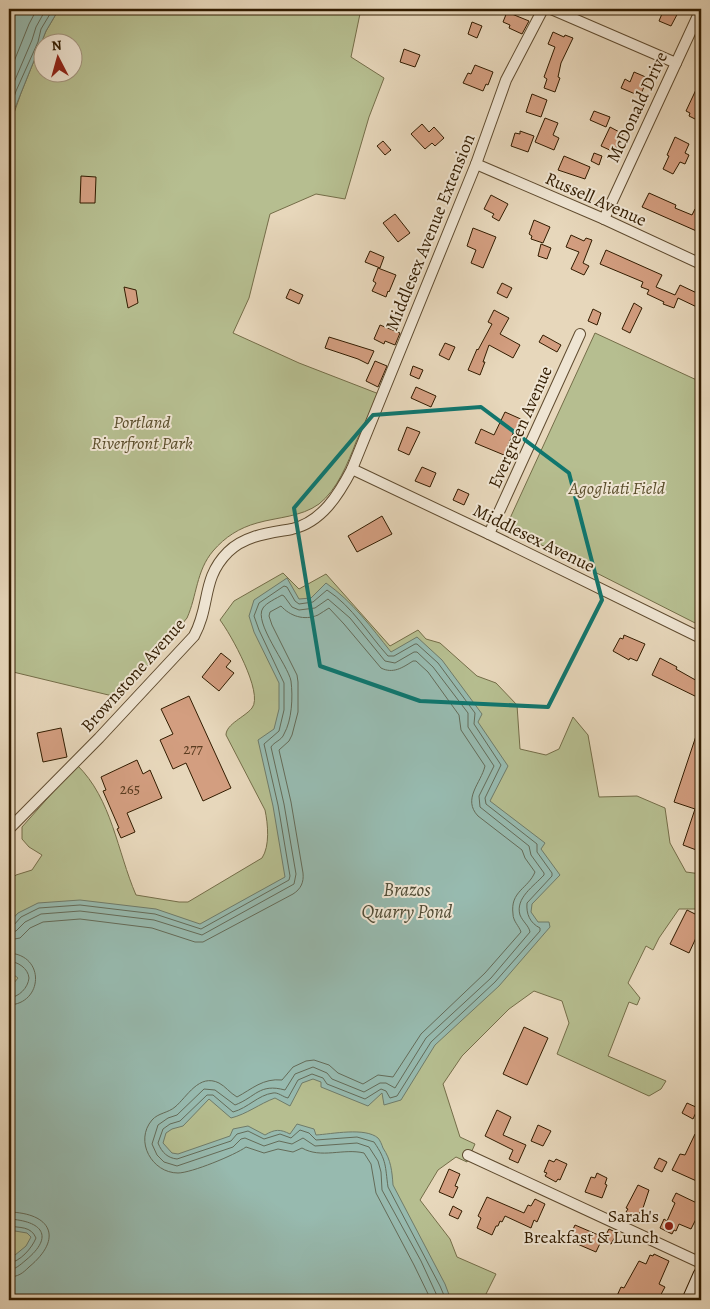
<svg xmlns="http://www.w3.org/2000/svg" width="710" height="1309" font-family="Alegreya,serif">
<style>
.green{fill:#b6be90;stroke:#746d48;fill-rule:evenodd}
.water{fill:#97baaf;stroke:#6f7b69}
.lines{fill:none;stroke-linecap:round;stroke-linejoin:round}
.shore{stroke:#646b58;stroke-width:1}
.building{fill:#d39e80;stroke:#321c00}
.minor-casing{stroke:#5f4b2f;stroke-width:12}
.secondary-casing{stroke:#321c00;stroke-width:17}
.minor{stroke:#efe5d3;stroke-width:10}
.secondary{stroke:#efe5d3;stroke-width:15}
.marked{fill:none;stroke:#0f766e;stroke-width:4;stroke-linejoin:round}
.poi-dot{fill:#8f2418;stroke:#efe5d3;stroke-width:2}
.labels{text-anchor:middle;dominant-baseline:central;stroke-width:4;stroke-linejoin:round;paint-order:stroke}
.number-label{font-size:15px;fill:#5a3c20}
.street-label{font-size:18px;fill:#321c00;stroke:#efe5d3}
.park-label{font-size:18px;font-style:italic;fill:#5a4d2b;stroke:#efe5d3}
.poi-label{font-size:18px;fill:#321c00;stroke:#efe5d3;text-anchor:end}
.water-label{font-size:19px;font-style:italic;fill:#504b35;stroke:#efe5d3}
</style>
<rect width="100%" height="100%" fill="#e7d7bb"/>
<filter id="stains"><feTurbulence type="fractalNoise" baseFrequency=".004" numOctaves="4"/><feColorMatrix values="0 0 0 0 .2 0 0 0 0 .09 0 0 0 0 .02 0 0 0 .5 -.17"/></filter>
<radialGradient id="worn" r=".72"><stop offset=".6" stop-color="#630" stop-opacity="0"/><stop offset="1" stop-color="#630" stop-opacity=".3"/></radialGradient>
<!-- green -->
<g class="green">
<path d="M59 9H361L351 57 384 78 369 117 345 199 316 194 270 214 249 298 233 333 299 363 379 394C376 402 373 411 369 419 365 427 359 434 356 442 348 463 337 490 319 504 301 517 278 517 257 523 239 528 225 537 213 551 196 571 197 596 187 618L121 698 9 671V637L13 621 9 620V135L14 113 21 93 46 31ZM42 42H72V72H42Z"/>
<polygon points="595,333 701,382 701,626 506,527"/>
<path d="M283 573 299 589 326 574 390 646 418 630 426 639 440 643 477 676 496 683 517 705 520 749 546 755 559 749 573 717 588 735 599 797 637 796 665 808 670 843 686 872 701 874V909H679L659 938 653 950 646 946 628 983 640 998 637 1005 629 1002 608 1056 666 1081 661 1089 649 1096 557 1054 569 1023 562 1001 534 991 509 1009 462 1056 443 1084 460 1137 475 1144 467 1162 456 1157 438 1170 420 1200 450 1239 457 1257 496 1274 483 1300H9V882L16 875 32 870 42 855 29 847 22 839V827L77 765C112 799 117 851 136 895L179 902H188L262 858C270 846 268 824 265 810L226 735C226 724 245 717 252 708 264 693 230 633 220 620L234 601Z"/>
</g>
<!-- water -->
<g class="water">
<polygon points="9,9 59,9 46,31 21,93 13,113 9,135"/>
<path d="M287 578 299 599 311 598 326 583C353 602 371 627 391 652L417 637 442 660 482 714 478 722 508 766 490 801 545 843 541 849 560 875 532 904 531 912 538 922H549L550 927 499 986 435 1045 401 1100 384 1105 382 1093 368 1106 321 1087V1082L313 1079 302 1083 290 1106 275 1098C259 1104 247 1114 231 1118L209 1099 183 1126 172 1129 166 1133 163 1143 172 1153 178 1154 230 1136 233 1129 248 1126 265 1135C275 1129 280 1129 290 1134L297 1124 314 1129 316 1135C332 1134 365 1127 378 1138 380 1140 382 1145 383 1148 391 1160 392 1171 393 1185L445 1284 451 1300H9V1260L26 1246 31 1237 27 1233 9 1230V989L18 978 9 971V923L18 913 38 903 80 900 156 909 200 924 285 877 273 806 258 740 274 729 279 709V683L254 632 249 616 254 600Z"/>
</g>
<g class="lines">
<!-- shore -->
<g class="shore">
<polyline points="9,74 29,24 37,9"/>
<polyline points="9,94 32,40 36,27 46,9"/>
<polyline points="9,112 16,91 38,42 41,29 53,9"/>
<path d="M9 926H13L21 917 39 908 80 905 155 914 201 929 289 880 290 876 278 805 264 744 279 731 284 710V683L259 630 254 616 259 603 284 586 287 587 295 601 299 604 313 602 327 590C353 607 368 634 388 656H394L415 644H417L438 663 475 713 474 724 501 765 485 798 486 804 537 844V852L552 873V876L527 903C526 914 530 923 540 928V931L495 982 431 1042 397 1096 390 1098 386 1091 381 1089 365 1099 327 1084 323 1078 312 1074 298 1080 288 1098C283 1097 278 1092 273 1093 258 1095 248 1108 233 1112L213 1095H207L180 1121 170 1124 163 1129 158 1143C162 1153 168 1158 177 1159L231 1141 237 1134 248 1131 264 1139 280 1134 291 1138 300 1130 309 1133 316 1140 357 1137 374 1142C387 1161 385 1166 388 1187L440 1286 446 1300"/>
<path d="M9 933 16 931 25 922 41 914 80 911 154 920 202 935 294 884 296 874 284 804 271 747C274 742 282 740 284 734 292 720 293 697 291 681 288 665 253 622 263 608 266 603 277 598 282 595L284 596 292 607 299 610 315 608 328 599 350 618 385 661 395 663 414 652H417L433 667 468 713V727L494 766 479 796 480 807 529 846 531 855 544 873V875C534 886 515 898 520 915 523 922 529 926 530 932L491 978 426 1038 395 1088 386 1083H380L364 1092 332 1079 327 1073 313 1067 295 1074 285 1090C259 1083 256 1097 235 1105L215 1090 204 1089 177 1115 168 1118 158 1125 152 1144 157 1155 164 1162 177 1166 233 1147 241 1139 245 1138 264 1146 279 1141 292 1144 303 1138 315 1146 357 1143 369 1147 378 1161 381 1172 382 1190 421 1261 439 1300"/>
<path d="M9 940 20 938 30 928 43 922 80 919 152 928 195 942H203L293 894C301 889 304 882 303 873L291 802 279 750 289 741 292 735 298 712V682L297 675 272 625 269 616 270 612 281 606C290 616 304 621 318 615 322 613 325 610 329 608L344 624 381 668C393 674 402 668 413 661H416L428 672 459 715 461 730 485 766C481 783 462 799 478 816L522 850 525 858 535 872C528 889 510 891 513 914 513 921 519 926 521 932L485 973 421 1034 393 1077 378 1075 363 1084 338 1073 329 1065 314 1060 306 1061 293 1067 282 1080C263 1078 252 1089 237 1097 230 1093 225 1086 219 1083 199 1073 187 1097 175 1107 168 1113 158 1113 152 1120 134 1141 152 1173 178 1173 191 1173 235 1155 246 1147L264 1153 278 1149 293 1152 302 1148C321 1159 343 1148 364 1153L371 1164 376 1193 414 1265 431 1300"/>
<path d="M9 953C46 955 43 1004 9 1005"/>
<path d="M9 961C18 962 28 968 29 978 28 988 19 997 9 998"/>
<path d="M9 1212C51 1213 64 1238 29 1267 23 1273 18 1277 9 1277"/>
<path d="M9 1219C42 1221 55 1236 26 1260 20 1265 16 1269 9 1270"/>
<path d="M9 1226C20 1228 31 1226 36 1238 32 1248 20 1262 9 1263"/>
</g>
</g>
<!-- building -->
<g class="building">
<polygon points="664,9 680,9 671,26 659,21"/>
<polygon points="507,12 529,21 522,34 509,28 510,25 503,22"/>
<polygon points="472,22 482,26 477,38 468,34"/>
<polygon points="553,32 564,37 565,35 573,38 561,63 558,77 560,78 555,92 544,88 547,79 544,77 555,47 548,44"/>
<polygon points="404,49 420,55 415,67 400,62"/>
<polygon points="475,65 493,72 488,85 486,84 483,91 463,83 468,73 471,74"/>
<polygon points="634,72 648,78 640,96 621,88 625,79 630,82"/>
<polygon points="701,79 701,118 699,117 697,120 689,116 690,113 686,111"/>
<polygon points="532,94 547,100 541,117 526,112"/>
<polygon points="594,111 610,117 606,127 590,120"/>
<polygon points="545,118 558,123 553,135 559,138 554,150 535,142"/>
<polygon points="422,124 429,132 434,127 444,138 435,146 432,143 425,149 411,134"/>
<polygon points="610,127 623,134 614,152 601,146"/>
<polygon points="520,131 534,136 528,152 511,146 515,133 520,134"/>
<polygon points="675,137 689,144 685,153 689,155 685,164 680,162 673,174 663,169 669,156 667,155"/>
<polygon points="383,141 391,150 385,155 377,146"/>
<polygon points="594,153 602,156 599,165 591,161"/>
<polygon points="564,156 590,167 585,179 558,170"/>
<polygon points="81,176 96,177 95,203 80,203"/>
<polygon points="649,193 676,205 675,208 692,215 695,209 701,212 701,233 642,207"/>
<polygon points="491,195 508,204 499,221 492,217 494,214 484,209"/>
<polygon points="395,214 410,233 398,242 383,223"/>
<polygon points="534,220 550,227 543,243 531,239 532,236 529,234"/>
<polygon points="473,228 496,237 483,268 471,263 476,250 467,246"/>
<polygon points="571,235 584,241 586,238 592,240 583,263 589,266 584,275 571,269 579,252 566,247"/>
<polygon points="541,244 551,248 547,259 538,256"/>
<polygon points="606,250 662,275 656,287 675,295 680,285 701,295 701,309 678,298 674,308 663,304 664,302 647,294 649,290 641,287 643,282 600,264"/>
<polygon points="370,251 384,257 380,268 365,262"/>
<polygon points="378,268 396,275 389,292 388,291 386,297 372,291 376,283 373,281"/>
<polygon points="502,283 512,288 507,298 497,293"/>
<polygon points="124,287 136,290 138,303 128,308"/>
<polygon points="290,289 303,295 299,304 286,298"/>
<polygon points="634,303 642,308 630,333 622,329"/>
<polygon points="593,309 601,313 597,325 588,321"/>
<polygon points="494,310 509,318 500,334 520,345 513,358 489,345 483,362 485,362 480,375 468,370 477,349 478,350 492,324 488,322"/>
<polygon points="380,325 400,333 395,345 385,341 384,344 374,339"/>
<polygon points="543,335 561,345 557,352 539,342"/>
<polygon points="329,337 374,351 368,364 358,359 325,348"/>
<polygon points="445,343 455,347 449,360 439,355"/>
<polygon points="375,361 387,366 378,387 366,381"/>
<polygon points="413,366 423,370 419,379 410,375"/>
<polygon points="416,387 436,396 431,407 411,398"/>
<polygon points="505,412 523,420 517,432 514,431 504,455 475,443 481,429 494,435"/>
<polygon points="407,427 420,432 409,455 398,450"/>
<polygon points="422,467 436,473 430,487 415,481"/>
<polygon points="458,489 469,494 464,505 453,500"/>
<polygon points="382,516 392,534 357,552 348,536"/>
<polygon points="624,635 645,644 637,661 630,658 629,660 613,651 620,638 623,639"/>
<polygon points="221,653 231,661 226,667 234,673 219,691 202,677"/>
<polygon points="660,658 677,667 676,669 699,682 697,687 701,687 701,699 652,675"/>
<polygon points="189,696 231,788 203,801 186,763 173,769 160,740 173,734 161,709"/>
<polygon points="699,727 701,727 701,844 699,851 683,845 695,809 674,802"/>
<polygon points="61,728 67,757 43,762 37,733"/>
<polygon points="137,760 143,774 150,770 162,798 127,813 135,832 121,838 117,829 119,828 103,791 106,790 101,777"/>
<polygon points="687,910 701,917 701,927 689,953 670,944"/>
<polygon points="524,1027 548,1038 527,1085 503,1074"/>
<polygon points="687,1103 698,1108 693,1119 682,1113"/>
<polygon points="497,1110 511,1117 503,1135 526,1145 518,1163 509,1159 513,1150 485,1136"/>
<polygon points="538,1125 551,1131 543,1146 531,1141"/>
<polygon points="695,1134 701,1137 701,1183 672,1170 680,1154 685,1155"/>
<polygon points="659,1158 667,1162 662,1172 654,1168"/>
<polygon points="556,1159 567,1164 560,1180 558,1179 556,1182 545,1176 547,1173 544,1172 549,1160 554,1162"/>
<polygon points="449,1169 460,1174 455,1186 458,1187 453,1198 439,1192"/>
<polygon points="597,1173 607,1178 605,1184 607,1185 602,1198 585,1192 591,1177 595,1178"/>
<polygon points="638,1185 649,1190 643,1208 637,1217 626,1212 628,1209 626,1208"/>
<polygon points="676,1193 701,1205 701,1209 691,1229 679,1224 676,1231 674,1230 672,1234 660,1228 664,1219 667,1221 675,1203 672,1201"/>
<polygon points="487,1197 524,1213 528,1205 531,1206 535,1199 545,1204 537,1222 534,1220 531,1228 505,1216 502,1222 500,1221 498,1226 496,1226 492,1235 477,1228 481,1218 478,1216"/>
<polygon points="453,1206 462,1211 458,1219 449,1215"/>
<polygon points="575,1225 603,1237 596,1252 568,1240"/>
<polygon points="609,1229 617,1233 611,1244 603,1240"/>
<polygon points="654,1254 669,1261 659,1284 665,1287 658,1300 615,1300 621,1287 624,1288 639,1261 646,1264 650,1255 653,1256"/>
</g>
<g class="lines">
<!-- minor casing -->
<g class="minor-casing">
<g id="minor">
<polyline points="551,9 676,63"/>
<polyline points="476,164 604,219 701,264"/>
<polyline points="604,219 701,9"/>
<polyline points="352,469 489,534 701,638"/>
<polyline points="489,534 580,334"/>
<path d="M9 829 99 738 194 636C211 605 201 579 228 552 245 535 270 533 292 529 322 522 339 494 352 469L476 164 506 80 543 9"/>
<polyline points="468,1155 701,1263"/>
</g>
</g>
<!-- secondary casing -->
<g class="secondary-casing">
<polyline id="secondary" points="690,1300 701,1275"/>
</g>
<!-- minor -->
<use href="#minor" class="minor"/>
<!-- secondary -->
<use href="#secondary" class="secondary"/>
</g>
<!-- marked area -->
<path class="marked" d="M481 407 569 473 602 600 548 707 420 701 320 666 294 508 373 415Z"/>
<!-- markers -->
<circle class="poi-dot" cx="669" cy="1226" r="5"/>
<g class="labels">
<!-- number labels -->
<g class="number-label">
<text x="193" y="749">277</text>
<text x="130" y="789">265</text>
</g>
<!-- street labels -->
<g class="street-label">
<text transform="translate(637 107) rotate(-65)">McDonald Drive</text>
<text transform="translate(596 199) rotate(24)">Russell Avenue</text>
<text transform="translate(430 232) rotate(-68)">Middlesex Avenue Extension</text>
<text transform="translate(520 427) rotate(-66)">Evergreen Avenue</text>
<text transform="translate(534 538) rotate(26)">Middlesex Avenue</text>
<text transform="translate(133 675) rotate(-48)">Brownstone Avenue</text>
</g>
<!-- park labels -->
<g class="park-label">
<text x="142" y="422">Portland<tspan x="142" dy="21">Riverfront Park</tspan></text>
<text x="617" y="488">Agogliati Field</text>
</g>
<!-- poi labels -->
<g class="poi-label">
<text x="659" y="1216">Sarah's<tspan x="659" dy="21">Breakfast &amp; Lunch</tspan></text>
</g>
<!-- water labels -->
<g class="water-label">
<text x="407" y="890">Brazos<tspan x="407" dy="22">Quarry Pond</tspan></text>
</g>
</g>
<!-- margin -->
<rect width="710" height="1309" fill="none" stroke="#e7d7bb" stroke-width="30"/>
<rect x="10" y="10" width="690" height="1289" fill="none" stroke="#321c00" stroke-width="2.5"/>
<rect x="15" y="15" width="680" height="1279" fill="none" stroke="#321c00"/>
<!-- north arrow -->
<g transform="translate(58 58) rotate(354)"><circle r="24" fill="#efe5d3" stroke="#a3957f"/>
<path d="M0-4L9 19L0 12L-9 19Z" fill="#8f2418"/>
<text y="-8" font-size="14" font-weight="bold" text-anchor="middle" fill="#321c00">N</text>
</g>
<rect width="100%" height="100%" filter="url(#stains)"/>
<rect width="100%" height="100%" fill="url(#worn)"/>
</svg>
